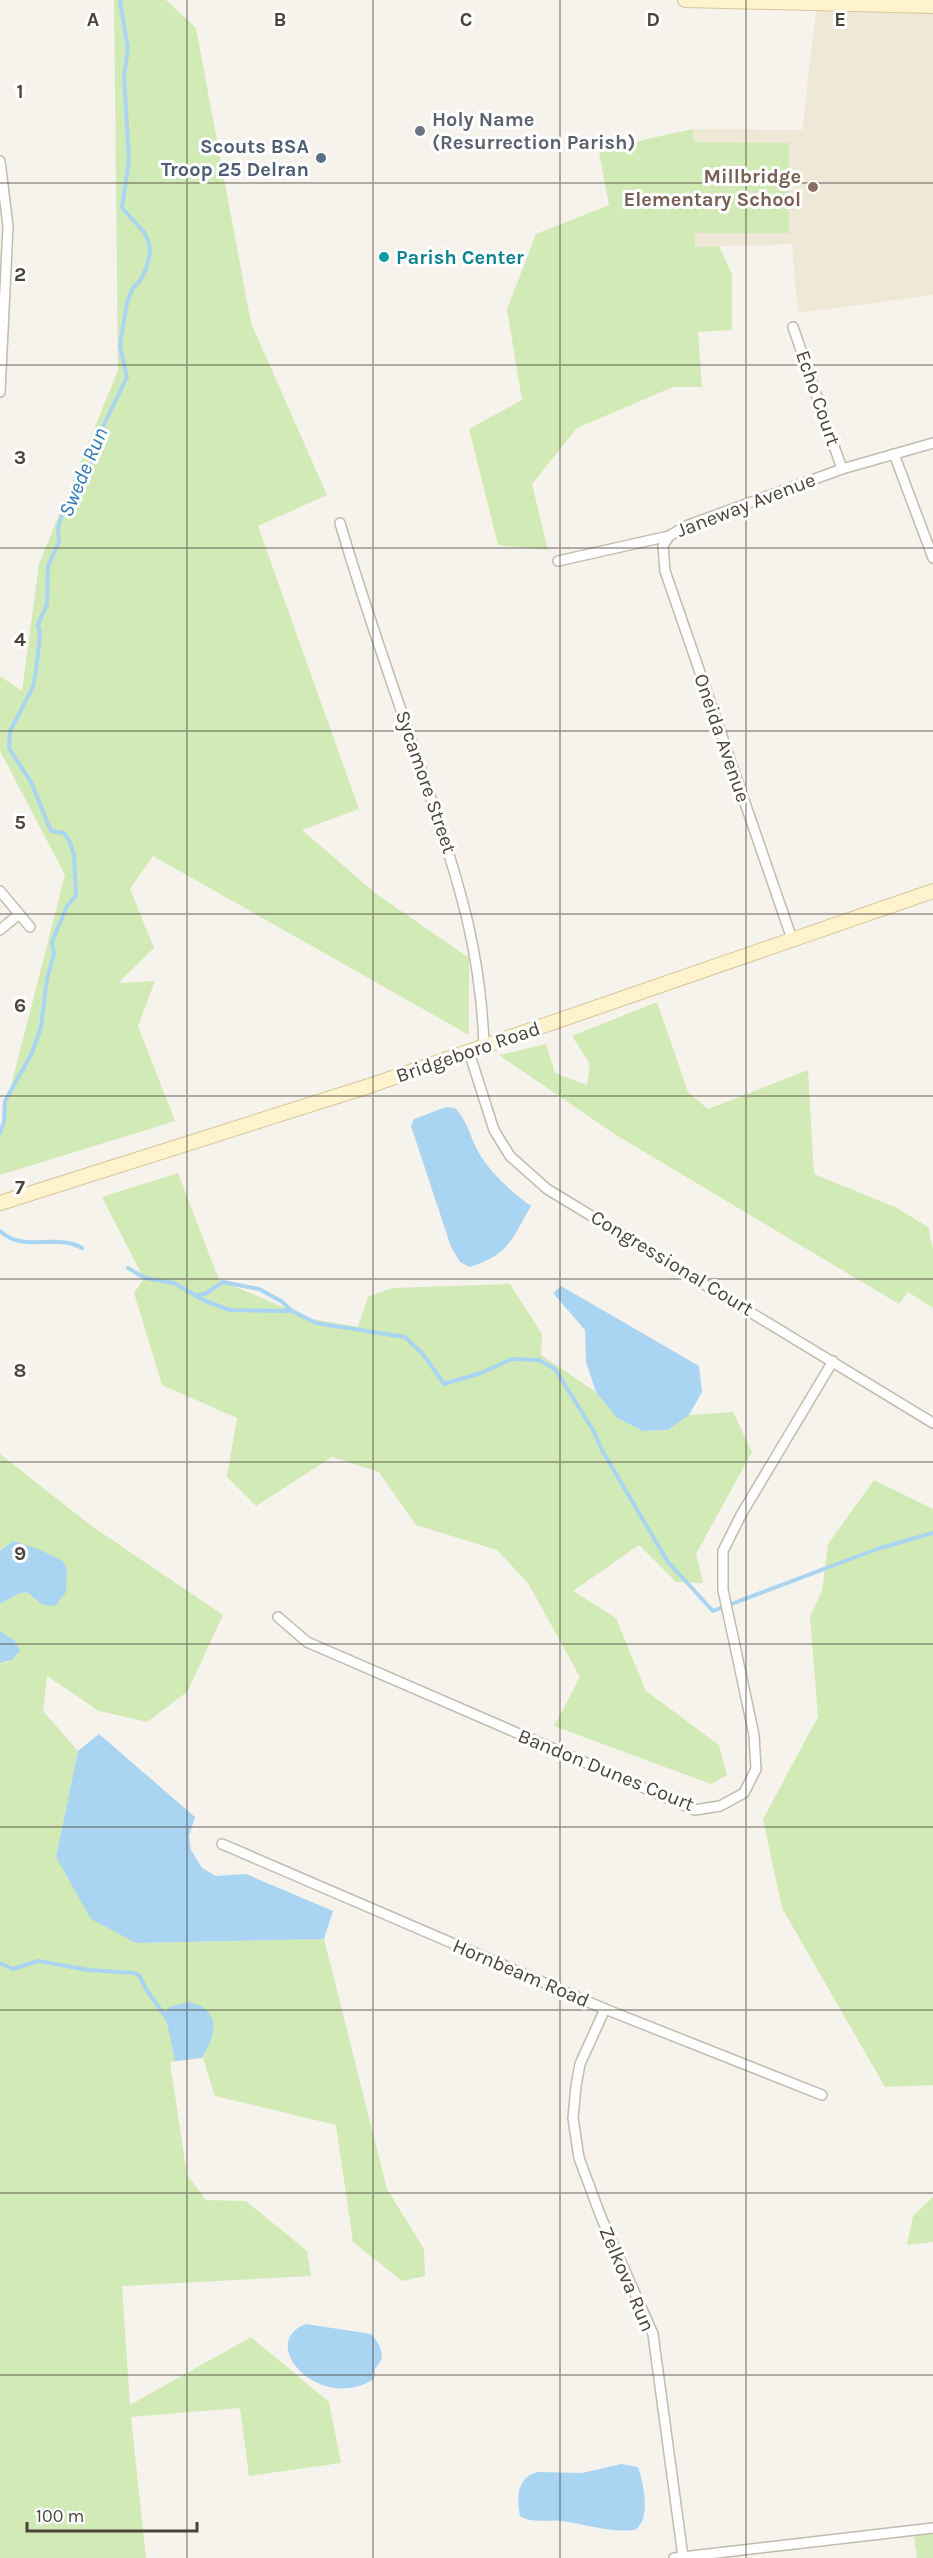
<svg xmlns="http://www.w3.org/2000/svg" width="933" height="2558" font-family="Karla,sans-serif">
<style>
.education{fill:#efe8d6}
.green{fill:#d2eab5}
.water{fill:#a9d4f2}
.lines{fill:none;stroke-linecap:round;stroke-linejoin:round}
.stream{stroke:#a9d4f2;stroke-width:4}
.street-casing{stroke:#c2bbae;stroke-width:12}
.secondary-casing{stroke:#d6c79b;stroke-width:16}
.street{stroke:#fff;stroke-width:9}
.secondary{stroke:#fff3cd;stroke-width:14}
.grid{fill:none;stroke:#4b4439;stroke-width:1.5;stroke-opacity:0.55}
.worship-dot{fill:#6b7280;stroke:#fff;stroke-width:2}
.service-dot{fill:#5c6f8a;stroke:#fff;stroke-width:2}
.education-dot{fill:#8d6e63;stroke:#fff;stroke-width:2}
.culture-dot{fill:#0f9aa8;stroke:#fff;stroke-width:2}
.labels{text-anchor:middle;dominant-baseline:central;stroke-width:6;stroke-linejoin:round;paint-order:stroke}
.worship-label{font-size:20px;font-weight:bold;fill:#5b616d;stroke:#fff;text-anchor:start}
.service-label{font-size:20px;font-weight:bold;fill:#4e5e75;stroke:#fff;text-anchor:end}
.education-label{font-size:20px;font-weight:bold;fill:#785e54;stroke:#fff;text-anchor:end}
.culture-label{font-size:20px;font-weight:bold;fill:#0d838f;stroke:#fff;text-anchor:start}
.street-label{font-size:20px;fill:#4b4439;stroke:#fff}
.water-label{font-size:21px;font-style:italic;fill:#2e7ab2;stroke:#fff}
.grid-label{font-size:20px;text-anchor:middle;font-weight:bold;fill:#4b4439;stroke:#fff;stroke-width:6;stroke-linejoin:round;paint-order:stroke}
</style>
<rect width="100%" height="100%" fill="#f6f3ec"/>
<!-- education -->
<polygon class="education" points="817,3 933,6 933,295 798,313 792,244 694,247 693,129 802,130"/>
<!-- green -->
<g class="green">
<polygon points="114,0 166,0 196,28 251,323 327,495 258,526 359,809 302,830 375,893 469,958 469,1035 153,856 130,889 154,948 118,983 155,981 138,1026 175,1121 0,1175 0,1129 65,875 0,751 0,676 22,691 39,564 118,370"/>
<polygon points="693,129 694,142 789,143 789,233 694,233 695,247 719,246 732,274 732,330 698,332 702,387 673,387 577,428 532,484 548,550 498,545 469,429 522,400 507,309 536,234 609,205 599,153 647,139"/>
<polygon points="657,1002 688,1092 708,1109 808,1070 814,1174 897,1208 928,1227 933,1248 933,1308 908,1292 899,1304 616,1135 499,1055 546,1044 555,1073 587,1085 590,1064 572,1036"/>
<polygon points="178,1173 219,1280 312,1319 358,1327 368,1297 392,1288 510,1284 542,1334 541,1355 596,1392 617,1418 643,1431 668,1430 689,1415 733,1412 752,1452 696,1554 703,1583 676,1582 639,1545 573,1591 616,1618 646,1691 719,1745 727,1775 711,1784 554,1726 580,1677 528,1583 497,1550 416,1525 379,1472 332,1457 256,1506 227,1477 237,1418 162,1385 134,1293 144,1279 102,1197"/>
<path d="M0 1454 93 1527 223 1615 187 1692 147 1722 99 1711 47 1676 43 1711 78 1751 56 1857 136 1943 324 1939 387 2189 424 2249 425 2276 402 2281 353 2242 336 2125 215 2096 203 2058 170 2062 187 2175 206 2200 246 2201 307 2251 311 2276 122 2286 130 2405 251 2337 329 2402 341 2463 249 2476 240 2408 131 2417 146 2558H0V1663L8 1662 19 1654 11 1639 0 1631V1604L18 1594 27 1592 46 1606 65 1587C66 1582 68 1574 66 1568 64 1556 24 1546 13 1541L0 1551Z"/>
<polygon points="874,1480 933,1509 933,2085 885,2087 782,1908 763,1819 818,1717 810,1616 822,1591 828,1544"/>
<polygon points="933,2197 933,2242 907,2245 913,2216"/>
<polygon points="933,2530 933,2558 917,2558 913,2532"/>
</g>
<!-- water -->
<g class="water">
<path d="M446 1107 455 1108C468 1121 470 1138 479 1153 491 1174 512 1192 531 1206 511 1240 510 1254 470 1267L460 1262 451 1247 411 1126 414 1119Z"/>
<polygon points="561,1286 699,1366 702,1392 689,1415 668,1430 643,1431 617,1418 596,1392 586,1362 585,1330 553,1293"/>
<polygon points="13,1541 36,1548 63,1561 67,1569 66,1592 55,1606 43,1605 27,1592 18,1594 0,1604 0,1551"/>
<polygon points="0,1631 15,1641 20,1651 12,1660 0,1663"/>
<polygon points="99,1734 195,1817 189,1836 191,1850 202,1868 216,1876 246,1874 333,1911 324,1939 136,1943 91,1919 56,1857 78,1751"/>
<path d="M188 2002C222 2008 217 2037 201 2058L175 2061 165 2013 169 2007Z"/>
<path d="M306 2324 371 2334C380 2344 388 2358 375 2368L374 2379C319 2414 256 2342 306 2324Z"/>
<path d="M621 2464 638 2467C643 2482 652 2519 635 2530 610 2533 586 2524 561 2521 548 2519 532 2524 520 2516 517 2497 516 2479 537 2472L582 2473Z"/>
</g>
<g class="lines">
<!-- stream -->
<g class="stream">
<polyline points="0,1133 4,1122 5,1101 32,1053 41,1027 47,979 54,954 52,942 67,906 76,896 74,855 70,842 64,833 51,831 31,782 9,748 10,731 33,687 36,671 40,634 38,624 47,605 48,566 59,542 58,528 62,515 69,500 83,482 93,458 99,435 127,377 120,346 123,326 128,299 133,288 140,281 146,269 150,254 149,243 144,232 122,208 129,160 124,76 128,49 120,1"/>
<path d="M0 1231C23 1253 56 1233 82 1248"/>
<polyline points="128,1268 145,1278 174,1283 205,1301 230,1310 292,1311"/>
<polyline points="196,1295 205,1294 223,1282 259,1289 281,1301 292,1311 316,1323 405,1337 423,1354 444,1384 481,1373 512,1359 539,1360 555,1369 593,1430 603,1452 668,1562 713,1611 877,1549 933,1533"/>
<polyline points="0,1963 13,1969 38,1961 89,1970 134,1973 139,1975 146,1989 169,2022"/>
</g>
<!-- street casing -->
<g class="street-casing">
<g id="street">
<polyline points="0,161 8,226 0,392"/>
<polyline points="793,327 842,469"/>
<polyline points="894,454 933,558"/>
<path d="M340 523C368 619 403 713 434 808 462 892 481 957 484 1046"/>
<polyline points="669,536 663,546 665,571 792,939"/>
<polyline points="558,561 669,536 686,526 842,469 933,443"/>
<polyline points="0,891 30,927"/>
<polyline points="0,930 19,914"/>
<polyline points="469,1052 494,1130 510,1156 547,1189 933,1423"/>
<polyline points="278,1617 307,1642 695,1810 720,1806 744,1793 756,1769 754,1735 723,1590 723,1551 741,1515 833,1361"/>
<polyline points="222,1844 605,2009 822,2095"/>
<polyline points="605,2009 580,2064 576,2086 573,2118 579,2158 601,2217 653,2334 683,2557"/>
<polyline points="674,2558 933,2528"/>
</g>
</g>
<!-- secondary casing -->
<g class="secondary-casing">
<g id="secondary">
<polyline points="685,0 933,6"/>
<polyline points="0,1203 369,1086 933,891"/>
</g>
</g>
<!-- street -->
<use href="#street" class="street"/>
<!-- secondary -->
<use href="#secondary" class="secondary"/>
</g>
<!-- grid -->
<path class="grid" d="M187 0V2558M373 0V2558M560 0V2558M746 0V2558M0 183H933M0 365H933M0 548H933M0 731H933M0 914H933M0 1096H933M0 1279H933M0 1462H933M0 1644H933M0 1827H933M0 2010H933M0 2193H933M0 2375H933"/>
<!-- markers -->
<circle class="worship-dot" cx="420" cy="131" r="6"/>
<circle class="service-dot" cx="321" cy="158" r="6"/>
<circle class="education-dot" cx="813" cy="187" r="6"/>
<circle class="culture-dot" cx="384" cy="257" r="6"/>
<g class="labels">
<!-- worship labels -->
<g class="worship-label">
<text x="432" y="119">Holy Name<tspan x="432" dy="23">(Resurrection Parish)</tspan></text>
</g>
<!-- service labels -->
<g class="service-label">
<text x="309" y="146">Scouts BSA<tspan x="309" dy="23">Troop 25 Delran</tspan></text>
</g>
<!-- education labels -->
<g class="education-label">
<text x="801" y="176">Millbridge<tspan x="801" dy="23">Elementary School</tspan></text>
</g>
<!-- culture labels -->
<g class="culture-label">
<text x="396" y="257">Parish Center</text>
</g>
<!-- street labels -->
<g class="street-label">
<text transform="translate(818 398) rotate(71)">Echo Court</text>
<text transform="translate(746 505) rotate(-21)">Janeway Avenue</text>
<text transform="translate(722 738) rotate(71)">Oneida Avenue</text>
<text transform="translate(426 782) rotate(71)">Sycamore Street</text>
<text transform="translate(468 1052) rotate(-19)">Bridgeboro Road</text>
<text transform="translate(672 1263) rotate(31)">Congressional Court</text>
<text transform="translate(606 1770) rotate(22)">Bandon Dunes Court</text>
<text transform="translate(521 1973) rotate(23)">Hornbeam Road</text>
<text transform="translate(627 2279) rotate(67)">Zelkova Run</text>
</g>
<!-- water labels -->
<g class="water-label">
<text transform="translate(83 472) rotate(-67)">Swede Run</text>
</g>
</g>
<g class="grid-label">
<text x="93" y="26">A</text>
<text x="280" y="26">B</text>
<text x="466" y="26">C</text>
<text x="653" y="26">D</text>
<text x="840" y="26">E</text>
<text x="20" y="98">1</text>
<text x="20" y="281">2</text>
<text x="20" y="464">3</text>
<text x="20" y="646">4</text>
<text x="20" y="829">5</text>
<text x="20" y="1012">6</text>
<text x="20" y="1194">7</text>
<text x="20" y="1377">8</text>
<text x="20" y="1560">9</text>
</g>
<!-- scale -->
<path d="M27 2522v9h170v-9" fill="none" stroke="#4b4439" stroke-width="3"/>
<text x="36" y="2522" font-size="18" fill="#4b4439" stroke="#ffffff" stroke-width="4.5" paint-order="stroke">100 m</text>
</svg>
